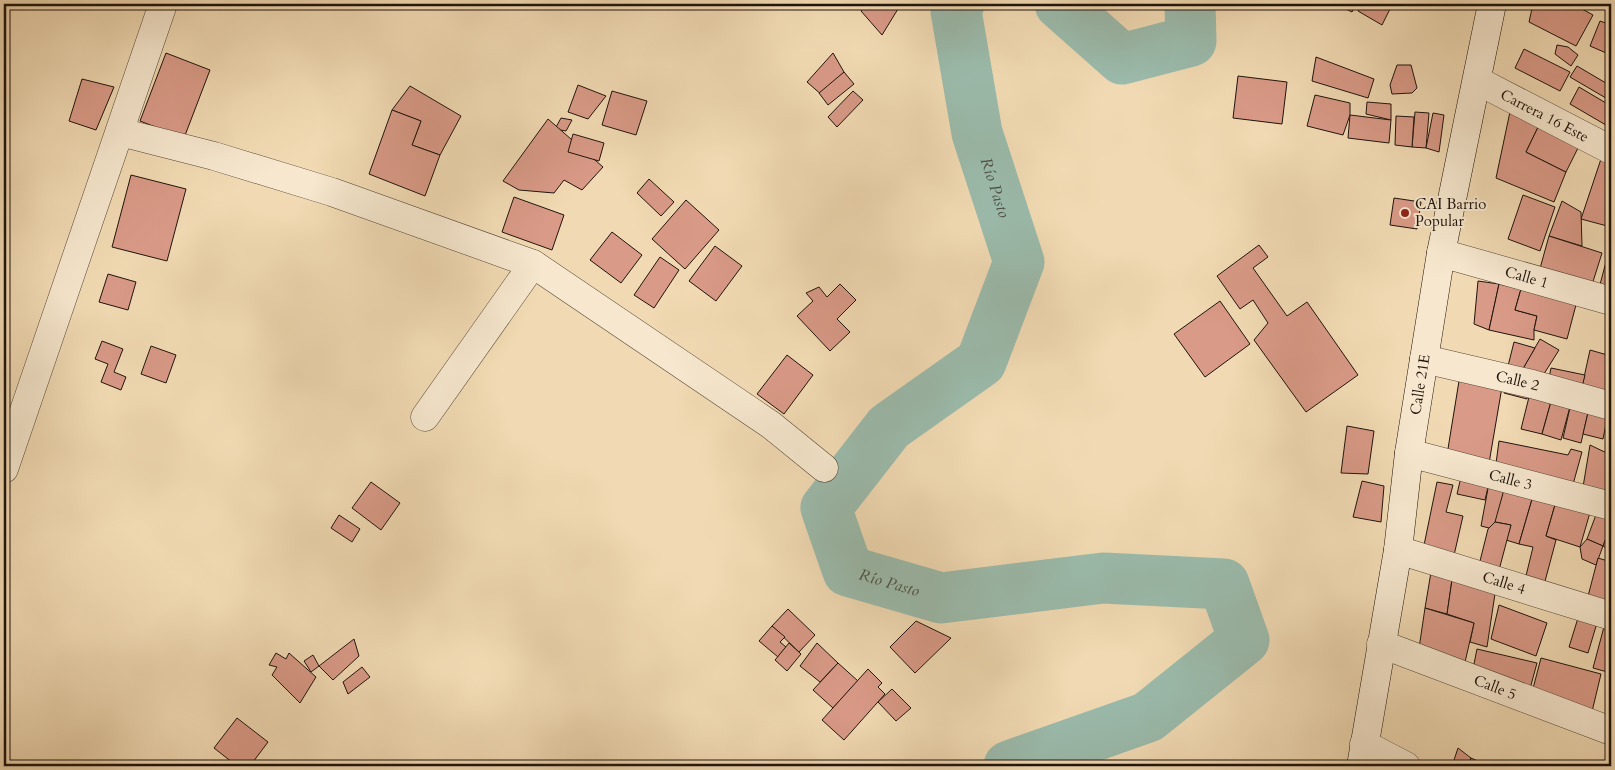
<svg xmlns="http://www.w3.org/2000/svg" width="1615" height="770" font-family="Cardo,serif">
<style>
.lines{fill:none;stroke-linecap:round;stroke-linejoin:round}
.river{stroke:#9bbbac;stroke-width:51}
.building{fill:#d99a87;stroke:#1f130c}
.street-casing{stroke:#544536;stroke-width:29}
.secondary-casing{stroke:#1f130c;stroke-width:29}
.street{stroke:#f6e7ce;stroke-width:28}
.secondary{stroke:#f6e7ce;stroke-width:28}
.poi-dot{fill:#8f2418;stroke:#f6e7ce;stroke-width:2}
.labels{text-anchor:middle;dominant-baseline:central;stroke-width:4;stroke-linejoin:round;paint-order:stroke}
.street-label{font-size:15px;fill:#1f130c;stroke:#f6e7ce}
.poi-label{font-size:15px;fill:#1f130c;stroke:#f6e7ce;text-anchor:start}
.water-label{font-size:16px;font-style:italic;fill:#4a4e44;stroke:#f6e7ce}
</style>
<rect width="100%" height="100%" fill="#f1dab3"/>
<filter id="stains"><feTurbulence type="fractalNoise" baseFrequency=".004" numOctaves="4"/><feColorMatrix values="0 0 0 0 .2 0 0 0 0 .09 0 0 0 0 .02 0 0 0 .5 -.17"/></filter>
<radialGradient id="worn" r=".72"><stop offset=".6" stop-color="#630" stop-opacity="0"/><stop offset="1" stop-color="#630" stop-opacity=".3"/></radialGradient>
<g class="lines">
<!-- river -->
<g class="river">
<path id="s1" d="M959 4 956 11 977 133 1019 262 981 362 889 427 826 508 848 571 941 598 1103 578 1224 584 1244 640 1148 717 1009 766"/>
<polyline points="1060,4 1122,59 1191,41 1190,4"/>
</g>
</g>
<!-- building -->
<g class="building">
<polygon points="866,4 901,4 882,35 861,11"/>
<polygon points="1336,4 1356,4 1352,12"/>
<polygon points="1362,4 1380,4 1390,9 1382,25 1358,11"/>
<polygon points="1533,4 1573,4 1593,15 1576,46 1529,22"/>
<polygon points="1594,4 1611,4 1611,11"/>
<polygon points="1600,21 1611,25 1611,55 1590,46"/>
<polygon points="1557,45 1568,47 1578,55 1571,66 1555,54"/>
<polygon points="1524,49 1570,72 1560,91 1515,68"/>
<polygon points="166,53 210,70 184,138 140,121"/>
<polygon points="833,53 844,72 823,96 807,82"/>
<polygon points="1316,57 1374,79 1368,98 1312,81"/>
<polygon points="1397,65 1411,65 1417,88 1412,93 1392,94 1390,85"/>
<polygon points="1577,66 1611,86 1611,101 1570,77"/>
<polygon points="844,72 854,84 828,105 819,93"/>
<polygon points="1238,76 1287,82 1282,124 1233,118"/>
<polygon points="82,79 114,87 96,130 69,121"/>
<polygon points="578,85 606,96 588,119 568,112"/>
<polygon points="410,86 461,116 440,155 412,145 421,121 392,110"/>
<polygon points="1579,87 1611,106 1611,128 1570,104"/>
<polygon points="612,91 647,101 636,135 602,125"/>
<polygon points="853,91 863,100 837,127 828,117"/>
<polygon points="1315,95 1350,103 1350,115 1343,135 1307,126"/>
<polygon points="1367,102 1391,104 1391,120 1366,114"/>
<polygon points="1511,107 1541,121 1526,152 1566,172 1554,202 1496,178"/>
<polygon points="392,110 421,121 412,145 440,155 425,196 369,174"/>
<polygon points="1415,112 1429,113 1426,148 1412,147"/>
<polygon points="1433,113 1444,115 1439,152 1426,148"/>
<polygon points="1350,115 1391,120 1389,143 1348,138"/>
<polygon points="1396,116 1414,117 1412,147 1395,145"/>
<polygon points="561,118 572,120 566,131 555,129"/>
<polygon points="548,119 603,167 582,190 564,180 554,193 519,190 503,181"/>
<polygon points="1541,121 1582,140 1566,172 1526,152"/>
<polygon points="573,134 604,143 599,161 568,152"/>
<polygon points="1601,159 1611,164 1611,227 1581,219"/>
<polygon points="131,175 186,189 167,261 112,247"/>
<polygon points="649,179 674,202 661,216 637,193"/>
<polygon points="1523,195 1555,207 1540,251 1508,239"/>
<polygon points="514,197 564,215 552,250 502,232"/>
<polygon points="1394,198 1421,202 1417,229 1390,225"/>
<polygon points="686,200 719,230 685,269 652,239"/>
<polygon points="1562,201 1581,212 1582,246 1549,236"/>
<polygon points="612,232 642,255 621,283 590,260"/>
<polygon points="1549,236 1602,253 1591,288 1539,272"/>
<polygon points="1611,243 1611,295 1598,292"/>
<polygon points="1259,245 1268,257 1253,268 1287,316 1307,302 1358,375 1306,412 1254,340 1268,323 1253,300 1240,309 1217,276"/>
<polygon points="715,246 742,266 716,301 689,281"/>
<polygon points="660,257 679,270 654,308 634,295"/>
<polygon points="108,274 136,282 128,310 99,302"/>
<polygon points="1478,281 1499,284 1489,330 1474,324"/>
<polygon points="840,284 856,300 837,319 850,332 830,351 797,316 813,301 806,293 819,287 827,297"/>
<polygon points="1499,284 1521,289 1515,310 1537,316 1534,330 1534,340 1489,330"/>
<polygon points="1521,289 1577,301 1567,339 1534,330 1537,316 1515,310"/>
<polygon points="1220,301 1250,344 1205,377 1174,334"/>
<polygon points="1540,339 1559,350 1542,377 1521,372"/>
<polygon points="102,341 123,349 114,372 126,377 121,390 101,382 108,364 95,359"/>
<polygon points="1514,342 1535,348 1521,372 1508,366"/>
<polygon points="151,346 176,355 166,383 141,374"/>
<polygon points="1590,350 1611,356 1611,399 1581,391"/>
<polygon points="787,355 813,375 784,414 757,394"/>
<polygon points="1551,368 1585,375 1581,391 1548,383"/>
<polygon points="1459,381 1502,387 1488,469 1446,461"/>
<polygon points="1506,384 1530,385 1527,399 1504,393"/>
<polygon points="1530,393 1552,398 1542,434 1521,429"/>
<polygon points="1552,398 1571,403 1561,440 1542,434"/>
<polygon points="1572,399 1590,404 1581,443 1563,438"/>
<polygon points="1590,404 1609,409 1603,439 1583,434"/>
<polygon points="1347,426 1374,431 1368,474 1341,473"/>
<polygon points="1499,441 1568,455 1571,449 1582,452 1572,488 1495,471"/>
<polygon points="1590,445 1611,455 1611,474 1604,499 1582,493"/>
<polygon points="1461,477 1489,483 1485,500 1457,494"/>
<polygon points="1362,481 1384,486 1381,522 1353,517"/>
<polygon points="371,482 400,503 381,530 352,508"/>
<polygon points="1437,482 1453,485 1446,512 1463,516 1452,564 1422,555"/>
<polygon points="1489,483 1505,486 1497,530 1481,526"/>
<polygon points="1505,486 1535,489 1519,544 1506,540 1511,525 1495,522"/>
<polygon points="1535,489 1557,498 1546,536 1556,540 1544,585 1525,580 1533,547 1519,544"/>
<polygon points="1557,498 1591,509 1580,547 1546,536"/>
<polygon points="1597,512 1611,517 1611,525 1603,546 1587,539"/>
<polygon points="339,515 360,529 352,542 331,528"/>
<polygon points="1495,522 1511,525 1499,570 1479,565 1488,529"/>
<polygon points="1611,525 1611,551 1603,546"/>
<polygon points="1587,539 1603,546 1596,565 1582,559 1580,547"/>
<polygon points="1598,558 1611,562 1611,607 1587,600"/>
<polygon points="1432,566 1453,573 1447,614 1425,608"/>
<polygon points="1453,573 1496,587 1487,647 1470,642 1474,623 1447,614"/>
<polygon points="1499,605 1547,623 1536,656 1491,639"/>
<polygon points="1425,608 1474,623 1463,671 1418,655"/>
<polygon points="788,609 815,635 799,652 772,626"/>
<polygon points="1578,618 1597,623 1588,653 1569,647"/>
<polygon points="916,621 951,638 915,673 890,647"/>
<polygon points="1605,623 1611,625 1611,673 1593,668"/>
<polygon points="772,626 785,637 780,642 786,647 778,657 759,641"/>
<polygon points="354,639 359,656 333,680 319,666"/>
<polygon points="789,643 801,654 787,671 775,660"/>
<polygon points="817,643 838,663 820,682 800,666"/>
<polygon points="1477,649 1537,663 1528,696 1472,674"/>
<polygon points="276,653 286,659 289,653 316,677 300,703 272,675 277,667 269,665"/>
<polygon points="313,655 319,666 311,672 304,661"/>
<polygon points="1541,658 1601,674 1590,720 1530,700"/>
<polygon points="4,663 9,665 4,681"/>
<polygon points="838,663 858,681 833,708 813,690"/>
<polygon points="362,667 370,677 348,694 343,682"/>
<polygon points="868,669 882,683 878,687 885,694 844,740 822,720"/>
<polygon points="892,689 911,708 896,721 878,702"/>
<polygon points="237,718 268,742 250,766 237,766 214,748"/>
<polygon points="1458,748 1471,758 1468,766 1452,766"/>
<polygon points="1471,758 1489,766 1468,766"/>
</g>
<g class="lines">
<!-- street casing -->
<g class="street-casing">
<g id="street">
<path id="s2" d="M1478 81 1611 150"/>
<polyline points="120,132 214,156 332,192 533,264 771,425 824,468"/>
<path id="s3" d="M1441 253 1611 301"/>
<path id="s4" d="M1424 359 1532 384 1611 406"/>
<polyline points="425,417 533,264"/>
<path id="s5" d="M1409 453 1611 506"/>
<polyline points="4,469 163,4"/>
<path id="s6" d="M1398 550 1611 616"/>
<path id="s7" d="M1381 644 1611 731"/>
<polyline points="1364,744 1406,766"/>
</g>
</g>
<!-- secondary casing -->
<g class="secondary-casing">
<g id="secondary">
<path id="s8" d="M1361 766 1398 550 1409 453 1441 253 1492 4"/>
</g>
</g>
<!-- street -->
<use href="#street" class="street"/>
<!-- secondary -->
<use href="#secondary" class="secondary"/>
</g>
<!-- markers -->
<circle class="poi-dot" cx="1405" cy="213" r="5"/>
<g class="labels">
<!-- street labels -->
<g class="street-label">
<text stroke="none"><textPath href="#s2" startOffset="75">Carrera 16 Este</textPath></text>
<text stroke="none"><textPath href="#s3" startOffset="89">Calle 1</textPath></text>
<text stroke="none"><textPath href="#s4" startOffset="96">Calle 2</textPath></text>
<text stroke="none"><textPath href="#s8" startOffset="386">Calle 21E</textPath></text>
<text stroke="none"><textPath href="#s5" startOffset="105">Calle 3</textPath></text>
<text stroke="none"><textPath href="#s6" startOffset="111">Calle 4</textPath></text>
<text stroke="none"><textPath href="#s7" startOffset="122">Calle 5</textPath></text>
</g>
<!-- poi labels -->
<g class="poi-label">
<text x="1415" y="204">CAI Barrio<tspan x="1415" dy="17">Popular</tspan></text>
</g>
<!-- water labels -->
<g class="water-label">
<text stroke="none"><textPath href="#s1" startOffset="189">Río Pasto</textPath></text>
<text stroke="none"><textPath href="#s1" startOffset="699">Río Pasto</textPath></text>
</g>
</g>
<!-- margin -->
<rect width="1615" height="770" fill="none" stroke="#f1dab3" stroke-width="20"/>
<rect x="5" y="5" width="1605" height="760" fill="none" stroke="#1f130c" stroke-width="2.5"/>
<rect x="10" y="10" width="1595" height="750" fill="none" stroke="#1f130c"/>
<rect width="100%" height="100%" filter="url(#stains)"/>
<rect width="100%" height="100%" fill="url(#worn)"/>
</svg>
